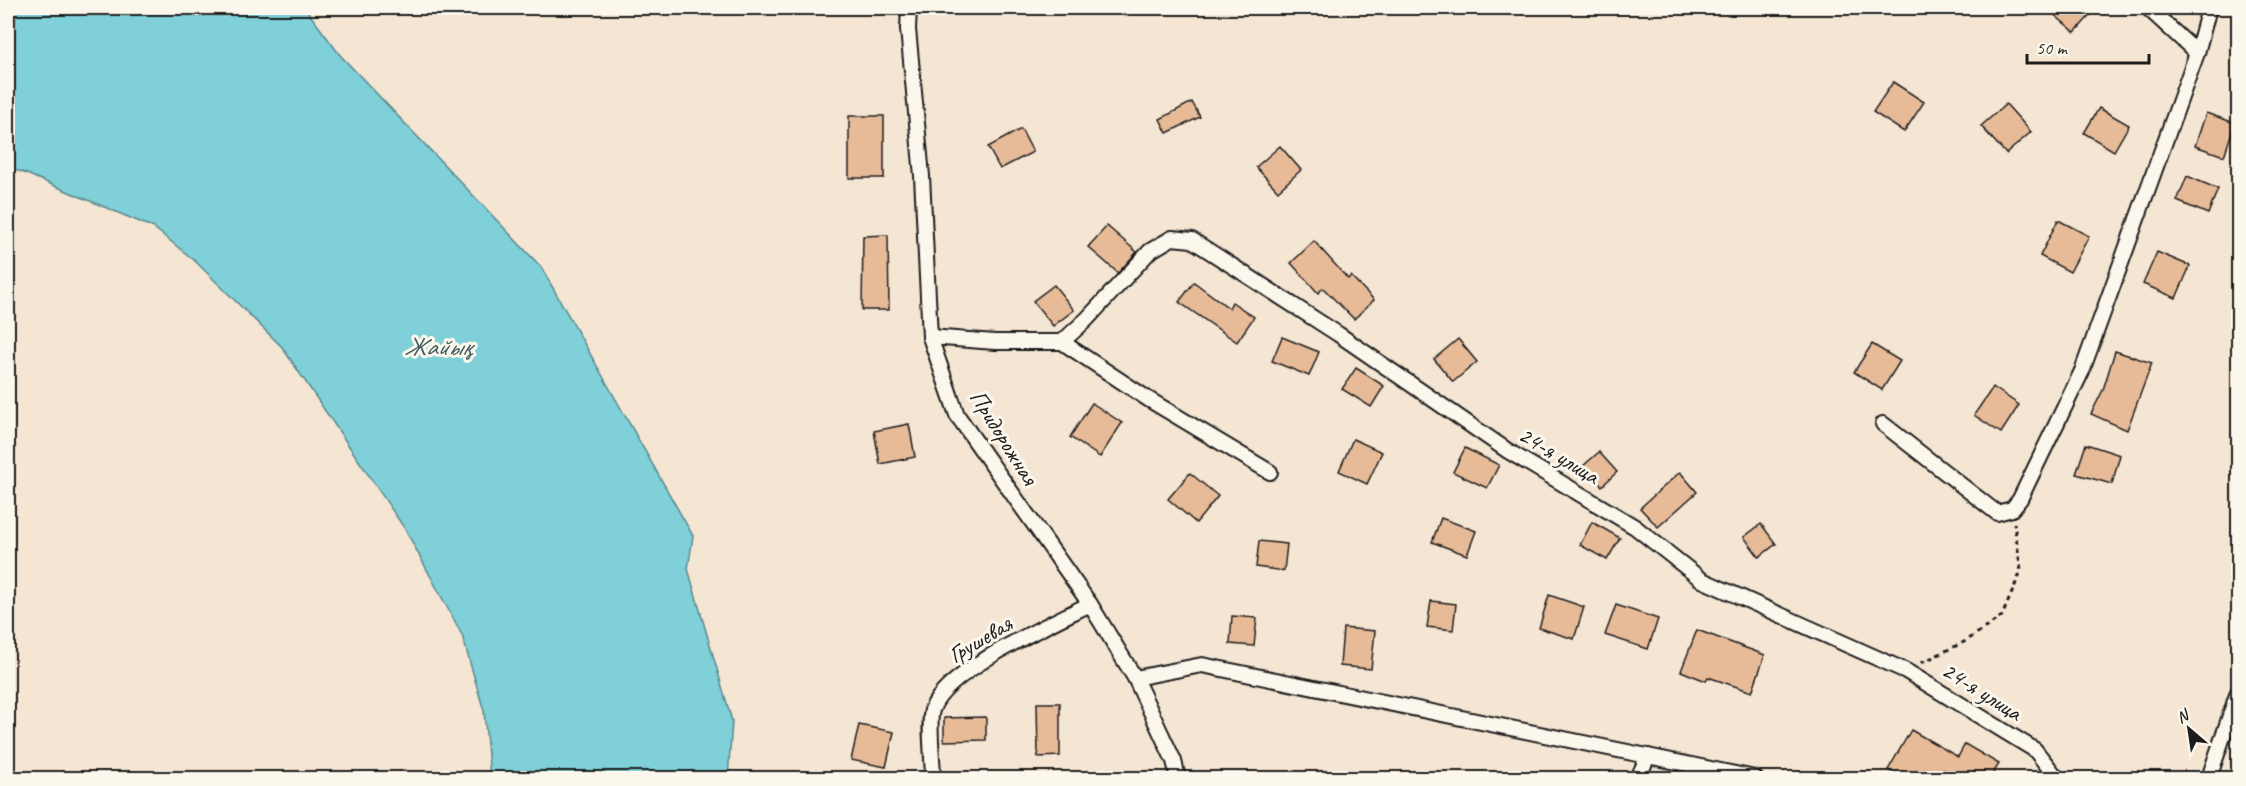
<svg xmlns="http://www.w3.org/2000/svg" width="2246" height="786" font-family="Caveat,sans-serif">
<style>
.water{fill:#7fd0d8;stroke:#57888d;stroke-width:1.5}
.building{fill:#e8bb98;stroke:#1c1c1c;stroke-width:1.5}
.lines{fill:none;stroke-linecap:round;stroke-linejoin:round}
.minor-casing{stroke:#1c1c1c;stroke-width:18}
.path{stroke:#1c1c1c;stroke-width:3;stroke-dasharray:4.5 4.5;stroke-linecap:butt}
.minor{stroke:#fbf7ec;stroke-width:14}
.labels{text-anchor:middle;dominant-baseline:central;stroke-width:6;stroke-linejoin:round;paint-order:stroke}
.street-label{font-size:24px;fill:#1c1c1c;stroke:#fbf7ec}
.water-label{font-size:26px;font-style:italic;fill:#3f5b5e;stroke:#fbf7ec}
</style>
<rect width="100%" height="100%" fill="#f5e5d3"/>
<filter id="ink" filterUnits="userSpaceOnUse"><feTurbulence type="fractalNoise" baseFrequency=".0167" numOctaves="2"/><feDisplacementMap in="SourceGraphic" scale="12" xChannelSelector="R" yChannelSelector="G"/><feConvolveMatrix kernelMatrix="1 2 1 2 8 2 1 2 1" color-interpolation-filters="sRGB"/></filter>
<g filter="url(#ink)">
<!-- water -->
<polygon class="water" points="8,8 305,8 340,55 541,267 693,536 688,569 732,721 728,778 490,778 484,711 462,635 405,529 282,347 194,260 154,228 22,172 8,168"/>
<!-- building -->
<g class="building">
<polygon points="2046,8 2097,8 2075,32"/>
<polygon points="1893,82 1924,102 1904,132 1873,112"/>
<polygon points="1192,102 1200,117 1167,133 1160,119"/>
<polygon points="2006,104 2031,132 2006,154 1981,126"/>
<polygon points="2099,108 2129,125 2114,151 2084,133"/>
<polygon points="2206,113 2235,123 2224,156 2195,146"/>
<rect x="849" y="116" width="35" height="62"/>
<polygon points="1021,129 1033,152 1000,169 988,147"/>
<polygon points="1280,146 1301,170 1278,191 1256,167"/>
<polygon points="2187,176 2218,189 2208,214 2177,201"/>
<polygon points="2058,220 2089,236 2070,272 2040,256"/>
<polygon points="1107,226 1137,252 1118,273 1088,247"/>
<polygon points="888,235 889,310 862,310 863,236"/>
<polygon points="1314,241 1348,279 1351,276 1374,300 1354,319 1323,288 1318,293 1291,263"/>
<polygon points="2157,252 2190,266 2176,298 2143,284"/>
<polygon points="1194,282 1229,308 1232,302 1254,317 1237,342 1179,302"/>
<polygon points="1054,285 1074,310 1053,326 1033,301"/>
<polygon points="1282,337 1319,352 1309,376 1272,361"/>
<polygon points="1458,339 1477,362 1453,382 1434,359"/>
<polygon points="1872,344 1900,361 1882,390 1854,372"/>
<polygon points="2115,351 2152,363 2127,430 2091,414 2103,390"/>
<polygon points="1356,368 1384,386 1371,407 1342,389"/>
<polygon points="1993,387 2019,405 2001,433 1974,415"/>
<polygon points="1092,403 1122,423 1100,457 1070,437"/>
<polygon points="909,424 915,457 880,464 874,431"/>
<polygon points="1353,439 1382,452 1367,484 1339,471"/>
<polygon points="2086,444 2120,455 2112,484 2076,474"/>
<polygon points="1465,448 1499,465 1487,488 1453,472"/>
<polygon points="1599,452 1617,472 1602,486 1583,466"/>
<polygon points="1680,472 1697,492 1658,527 1640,508"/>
<polygon points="1190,473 1218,496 1196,523 1168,499"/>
<polygon points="1441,518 1476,531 1467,555 1432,542"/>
<polygon points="1592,522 1620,538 1607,560 1580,545"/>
<polygon points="1761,524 1776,544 1759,557 1744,537"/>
<polygon points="1259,541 1287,544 1284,571 1256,567"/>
<polygon points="1549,595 1584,607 1574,639 1539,628"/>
<polygon points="1431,601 1456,604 1453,630 1427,627"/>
<polygon points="1616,605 1658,619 1648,649 1605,635"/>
<polygon points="1232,616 1257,618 1254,646 1230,644"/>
<polygon points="1343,628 1375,631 1371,669 1340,666"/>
<polygon points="1697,630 1765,655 1752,692 1708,677 1706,681 1681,671"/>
<polygon points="1037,703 1060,703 1060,756 1038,757"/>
<polygon points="986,717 986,740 944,741 944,718"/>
<polygon points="859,725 894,732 886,767 851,760"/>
<polygon points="1911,730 1958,757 1965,744 1999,764 1990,778 1959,778 1943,769 1938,778 1903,778 1888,770"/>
</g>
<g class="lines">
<!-- minor casing -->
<g class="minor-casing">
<g id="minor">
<polyline points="909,8 908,29 922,176 930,337 957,415 1090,604 1135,678 1174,761 1178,778"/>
<polyline points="2148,8 2197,53"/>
<polyline points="930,337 995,342 1062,342 1148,399 1270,472"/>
<polyline points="1062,342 1087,319 1150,251 1172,238 1192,240 1338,334 1508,451 1635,527 1702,580 1906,671 2035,750 2057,778"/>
<polyline points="1883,424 1997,513 2012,509 2020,499 2082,371 2197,53 2209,8"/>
<polyline points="1135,678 1202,665 1755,778"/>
<path d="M933 778C933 763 928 722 932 710 944 671 1053 623 1090 604"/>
<polyline points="1638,778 1648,756"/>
<polyline points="2209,778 2238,692"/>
</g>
</g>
<!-- path -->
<polyline class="path" points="1921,663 1966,641 2002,616 2021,571 2014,523"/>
<!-- minor -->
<use href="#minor" class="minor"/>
</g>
</g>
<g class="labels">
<!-- street labels -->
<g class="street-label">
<text transform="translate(1004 437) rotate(58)">Придорожная</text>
<text transform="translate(1559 455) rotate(31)">24-я улица</text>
<text transform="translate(980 639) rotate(-31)">Грушевая</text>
<text transform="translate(1982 691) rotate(32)">24-я улица</text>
</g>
<!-- water labels -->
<g class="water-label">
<text x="438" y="346">Жайық</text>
</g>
</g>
<!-- margin -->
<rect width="2246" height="786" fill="none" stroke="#fbf7ec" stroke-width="30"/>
<rect x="15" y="15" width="2216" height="756" fill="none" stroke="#1c1c1c" stroke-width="2" filter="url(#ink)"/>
<!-- north arrow -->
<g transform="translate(2189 729) rotate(331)" stroke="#fbf7ec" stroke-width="4.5" paint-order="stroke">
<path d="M0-4.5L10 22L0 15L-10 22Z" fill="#1c1c1c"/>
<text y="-9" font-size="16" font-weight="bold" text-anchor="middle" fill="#1c1c1c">N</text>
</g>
<!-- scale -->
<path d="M2027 54v9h122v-9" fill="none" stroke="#1c1c1c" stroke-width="3"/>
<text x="2036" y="54" font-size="18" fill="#1c1c1c" stroke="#fbf7ec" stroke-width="4.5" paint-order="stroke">50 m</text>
</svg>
